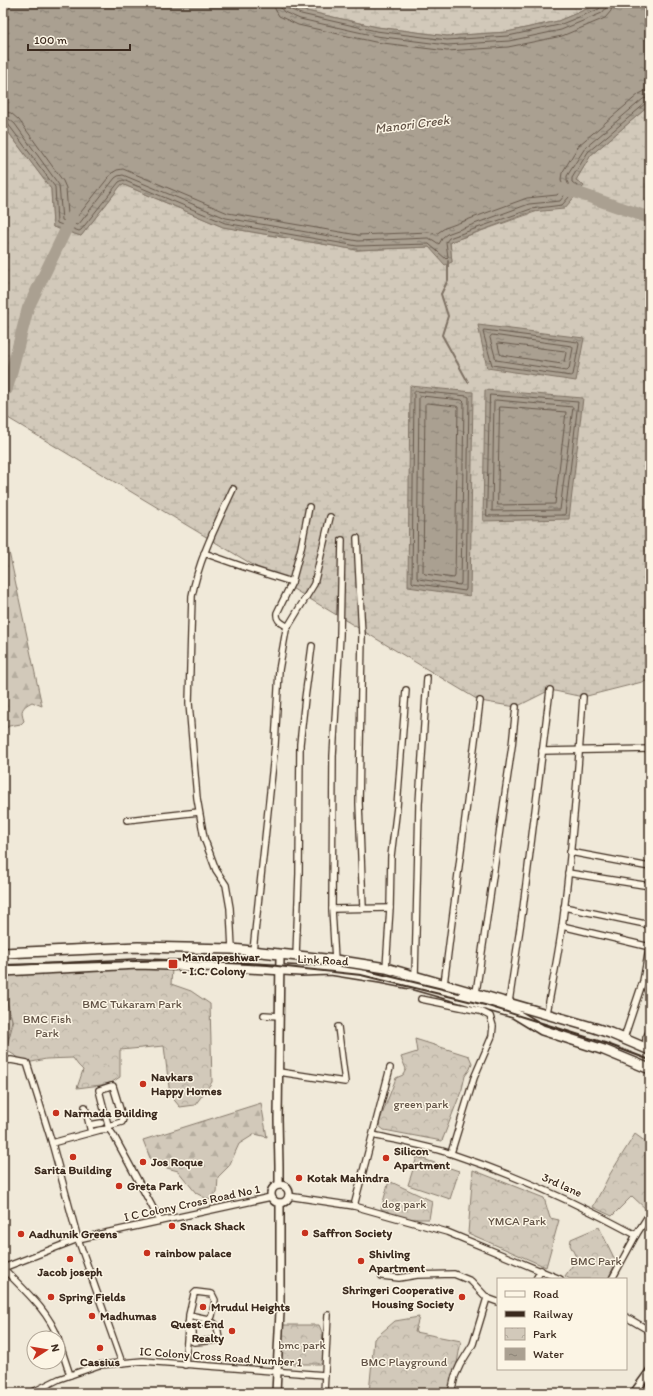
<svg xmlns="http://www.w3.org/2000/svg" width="653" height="1396" font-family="Itim,sans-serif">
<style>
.grass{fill:#d2c9ba;stroke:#867a6c}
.forest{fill:url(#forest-firs);stroke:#867a6c}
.wetland{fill:url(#wetland-marsh);stroke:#867a6c}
.park{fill:url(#park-crowns);stroke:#867a6c}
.water{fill:url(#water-ripples);stroke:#7e7163}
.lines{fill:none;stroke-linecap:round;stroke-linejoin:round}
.shore{stroke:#67594c;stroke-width:1}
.stream{stroke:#7e7163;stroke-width:2}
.river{stroke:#aaa091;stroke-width:12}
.minor-casing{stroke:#3b2a1e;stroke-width:8}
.tertiary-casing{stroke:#3b2a1e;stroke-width:10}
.primary-casing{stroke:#3b2a1e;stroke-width:12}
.minor{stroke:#fcf5e5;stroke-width:5.5}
.tertiary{stroke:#fcf5e5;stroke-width:7}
.primary{stroke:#fcf5e5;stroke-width:9}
.rail{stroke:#3b2a1e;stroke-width:2}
.poi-dot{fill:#c8321e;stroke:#fcf5e5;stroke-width:1.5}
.labels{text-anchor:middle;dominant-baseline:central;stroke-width:3;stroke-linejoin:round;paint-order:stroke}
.poi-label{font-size:12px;font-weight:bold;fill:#3b2a1e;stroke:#fcf5e5;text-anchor:start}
.street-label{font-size:12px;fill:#3b2a1e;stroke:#fcf5e5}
.park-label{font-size:12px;fill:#615245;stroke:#fcf5e5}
.water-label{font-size:13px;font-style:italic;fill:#625346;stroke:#fcf5e5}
</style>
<defs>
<pattern id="forest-firs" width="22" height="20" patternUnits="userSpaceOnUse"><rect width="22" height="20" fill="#d2c9ba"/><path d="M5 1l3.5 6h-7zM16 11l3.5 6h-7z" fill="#b5ad9f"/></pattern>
<pattern id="wetland-marsh" width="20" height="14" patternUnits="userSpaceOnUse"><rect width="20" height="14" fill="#d2c9ba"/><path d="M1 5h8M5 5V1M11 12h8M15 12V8" fill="none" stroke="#b5ad9f"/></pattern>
<pattern id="park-crowns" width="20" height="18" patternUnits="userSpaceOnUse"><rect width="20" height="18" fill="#d2c9ba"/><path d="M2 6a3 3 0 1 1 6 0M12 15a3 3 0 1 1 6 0" fill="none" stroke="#b5ad9f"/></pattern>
<pattern id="water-ripples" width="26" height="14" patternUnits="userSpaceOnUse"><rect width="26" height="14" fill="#aaa091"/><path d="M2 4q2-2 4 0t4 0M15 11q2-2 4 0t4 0" fill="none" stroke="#8c8376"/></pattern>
</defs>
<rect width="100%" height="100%" fill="#f0e9d9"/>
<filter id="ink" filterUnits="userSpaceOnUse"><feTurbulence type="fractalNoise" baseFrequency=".025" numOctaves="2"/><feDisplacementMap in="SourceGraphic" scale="8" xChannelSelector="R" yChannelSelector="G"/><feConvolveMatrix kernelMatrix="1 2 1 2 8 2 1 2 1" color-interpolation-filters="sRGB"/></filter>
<g filter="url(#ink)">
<!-- grass -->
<polygon class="grass" points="3,998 6,998 12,1020 6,1050 3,1050"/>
<!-- forest -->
<g class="forest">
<path d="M3 524 42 706 32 702C22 707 20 710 24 721L21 724 9 726 3 731Z"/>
<polygon points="261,1103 267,1137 255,1134 239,1144 229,1166 218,1177 217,1193 209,1200 196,1193 178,1171 167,1168 159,1162 150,1158 143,1140"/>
</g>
<!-- wetland -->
<g class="wetland">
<polygon points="285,3 601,3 558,21 507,32 447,36 377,27 302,10"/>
<polygon points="650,105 650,680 583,697 550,690 516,707 480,701 3,415 3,125 51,189 53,227 81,236 122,184 223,227 357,250 429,247 452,262 450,242 535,212 584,186 576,180 591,155"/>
</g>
<!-- park -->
<g class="park">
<polygon points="107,969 172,969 171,984 191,991 210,1004 212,1082 195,1105 180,1107 170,1095 164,1046 120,1050 120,1077 109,1084 77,1088 83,1070 78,1065 73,1058 46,1059 27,1063 6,1050 13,1023 6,998 3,998 3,975 55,970"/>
<polygon points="415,1039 469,1056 472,1063 470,1069 465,1076 462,1089 442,1141 384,1130 379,1126 380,1120 396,1078 403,1075 406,1069 401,1057 417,1052"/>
<polygon points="635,1134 650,1145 650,1209 648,1211 632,1196 612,1216 593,1207 610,1174"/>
<polygon points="417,1157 459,1171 450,1199 408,1185"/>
<polygon points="473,1170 544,1198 550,1218 559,1220 546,1267 468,1233"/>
<polygon points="389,1181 432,1201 429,1219 402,1219 381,1209"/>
<polygon points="599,1227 616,1262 608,1279 570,1279 565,1276 577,1259 570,1245 571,1239"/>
<polygon points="419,1317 415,1332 461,1341 452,1391 445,1393 369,1393 374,1339 395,1321"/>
<polygon points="283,1325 319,1325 322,1332 325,1364 278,1364"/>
</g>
<!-- water -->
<g class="water">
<polygon points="3,3 285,3 302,10 377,27 447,36 507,32 558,21 601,3 650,3 650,105 591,155 576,180 584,186 564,209 532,212 450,242 452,262 445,265 429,247 357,250 223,227 122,184 81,236 53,227 51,189 3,125"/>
<polygon points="478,325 584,338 576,381 487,368"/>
<polygon points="410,386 473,392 470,596 408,587"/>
<polygon points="485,390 583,398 569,519 483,521"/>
</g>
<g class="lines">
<!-- shore -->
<g class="shore">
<polyline points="274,3 275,9 279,16 298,25 375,42 447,51 508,47 562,36 605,18 611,11 612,3"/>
<polyline points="280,3 281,8 284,12 300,19 376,36 447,45 509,41 561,30 602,13 606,8 606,3"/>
<polyline points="285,3 287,8 301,14 376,31 447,40 508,36 559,25 599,9 601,6 601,3"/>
<polyline points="3,112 11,113 19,120 63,181 66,188 68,215 75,218 77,217 112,173 117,170 123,169 228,213 358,235 429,232 436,234 445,228 527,198 557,195 563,188 561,179 562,173 579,145 639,94 645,91 650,91"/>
<polyline points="3,118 9,119 15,124 59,185 62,220 77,225 79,224 115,178 118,176 123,175 226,218 358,241 428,238 433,240 439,244 443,237 447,234 529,204 560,201 570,188 567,181 567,176 585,148 643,99 650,97"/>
<polyline points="3,123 7,123 11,128 55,187 57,223 79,231 81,230 119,182 123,180 225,223 357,246 429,244 446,259 448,257 446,242 449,238 531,209 562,205 577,188 577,186 572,182 572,178 588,152 646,103 650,102"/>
<polygon points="484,330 578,342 579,344 573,375 571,376 492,365 483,332"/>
<polygon points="492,335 572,346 573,348 569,369 567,371 496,360 490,338"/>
<polygon points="498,343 565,351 566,353 564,362 562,364 501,355 500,353"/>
<polygon points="416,391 467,396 469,397 466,589 465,591 413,583 412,582 414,393"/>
<polygon points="490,395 578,402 565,515 487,516"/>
<polygon points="421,396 462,400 464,402 461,583 460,585 418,579 417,578 419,398"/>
<polygon points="496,400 573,407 560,510 492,511 494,402"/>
<polygon points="427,403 456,406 458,407 455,576 454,578 425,574 423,572 425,405"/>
<polygon points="500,407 502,407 566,412 555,504 498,505"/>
</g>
<!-- stream -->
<polyline class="stream" points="448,261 448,280 441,294 448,316 442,335 468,382"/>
<!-- river -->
<g class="river">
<polyline points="562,189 578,193 650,218"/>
<polyline points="7,389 28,308 72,217"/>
</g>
<!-- minor casing -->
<g class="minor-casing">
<g id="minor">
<polyline points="357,538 362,635 359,803 363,908"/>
<polyline points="204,553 244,567 292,582"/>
<path d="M288 627C282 623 276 621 277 613L292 582 301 548 309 507"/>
<polyline points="542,751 650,749"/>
<polyline points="127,820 199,812"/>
<polyline points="570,852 650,867"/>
<polyline points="568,873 650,886"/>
<polyline points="564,907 650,925"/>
<polyline points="332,909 390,908"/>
<polyline points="562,926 650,947"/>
<path d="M232 949 230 908 226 885 216 870 204 838 197 798 189 703 192 596C199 558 217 524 233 489"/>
<polyline points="253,951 275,745 279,670 286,630 314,584 330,517"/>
<polyline points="296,956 299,874 300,744 305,698 312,646"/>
<polyline points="335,960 332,909 333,756 340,635 342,540"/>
<polyline points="386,968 390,908 391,856 397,807 406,690"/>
<polyline points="415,976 419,804 427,678"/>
<polyline points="444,984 480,701"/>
<polyline points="476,993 512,746 516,707"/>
<polyline points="421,999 480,1011 490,1016 493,1026 492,1036 474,1078 451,1153"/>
<polyline points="509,1002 523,908 550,690"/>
<path d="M547 1013C552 985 558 956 562 927 572 850 578 774 583 697"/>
<polyline points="264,1015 279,1016"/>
<polyline points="624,1038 643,981 650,944"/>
<polyline points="646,1048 646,1038 650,1030"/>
<polyline points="3,1061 11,1060 27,1063 52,1143 78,1239 122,1363"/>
<polyline points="279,1072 345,1082 338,1027"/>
<polyline points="85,1107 91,1132"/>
<polyline points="90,1125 101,1123"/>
<polyline points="108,1126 122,1122 123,1119 113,1086 111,1086 99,1090 109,1129"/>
<polyline points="3,1132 4,1138 3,1140"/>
<path d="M373 1135C399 1141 427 1146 452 1154 516 1175 577 1203 636 1235L650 1213"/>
<polyline points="52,1143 100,1130 109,1129 114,1136 160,1221"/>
<polyline points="288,1196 354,1206 447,1232 560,1279"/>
<polyline points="354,1206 390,1068"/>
<polyline points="3,1268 78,1239 271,1197"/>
<path d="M3 1268C23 1289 48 1310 58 1338"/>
<polyline points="382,1276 399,1278 417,1275 454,1274 471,1281 487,1298 498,1302"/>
<polyline points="536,1279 541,1270"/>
<polyline points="612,1279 636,1235"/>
<polyline points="626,1317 650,1331"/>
<polyline points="188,1324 214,1323 217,1326 219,1338 218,1340 194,1342 192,1341 192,1324"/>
<polyline points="58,1339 70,1375"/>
<polyline points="185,1365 189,1317 189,1315 194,1294 196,1292 212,1294 215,1300 212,1316 208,1319 189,1315"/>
<polyline points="31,1393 59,1379 99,1365 143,1361 325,1375"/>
<polyline points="324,1393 328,1315"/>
<polyline points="451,1393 455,1376 460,1365 473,1344 487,1298"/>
</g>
</g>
<!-- tertiary casing -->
<g class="tertiary-casing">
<g id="tertiary">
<circle cx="280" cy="1194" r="9"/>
<polyline points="279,1185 279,1166 278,1119 280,955"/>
<polyline points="276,1393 280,1311 280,1203"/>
<polyline points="634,1393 650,1371"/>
</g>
</g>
<!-- primary casing -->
<g class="primary-casing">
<g id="primary">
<polyline points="3,953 138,947 232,949 335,960 386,968 595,1028 610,1033 650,1050"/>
<polyline points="3,971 138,964 231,967 300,971 331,970 381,978 411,984 514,1013 542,1030 604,1050 650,1069"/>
</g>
</g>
<!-- minor -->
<use href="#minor" class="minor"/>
<!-- tertiary -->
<use href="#tertiary" class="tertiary"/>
<!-- primary -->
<use href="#primary" class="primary"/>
<!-- rail -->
<g class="rail">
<polyline points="3,965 171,960 268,965 361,975 485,1005 605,1043 650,1060"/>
<polyline points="368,971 459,993"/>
</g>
</g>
</g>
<!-- markers -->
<g class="poi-dot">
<rect x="168" y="959" width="10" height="10" rx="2"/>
<circle cx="143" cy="1084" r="4"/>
<circle cx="56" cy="1113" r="4"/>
<circle cx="73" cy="1157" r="4"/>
<circle cx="386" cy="1158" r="4"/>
<circle cx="143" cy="1162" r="4"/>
<circle cx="299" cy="1178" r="4"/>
<circle cx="119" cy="1186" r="4"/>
<circle cx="172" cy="1226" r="4"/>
<circle cx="305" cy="1233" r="4"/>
<circle cx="21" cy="1234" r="4"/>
<circle cx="147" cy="1253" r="4"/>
<circle cx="70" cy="1259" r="4"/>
<circle cx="361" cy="1261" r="4"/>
<circle cx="51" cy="1297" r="4"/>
<circle cx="462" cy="1297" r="4"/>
<circle cx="203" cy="1307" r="4"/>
<circle cx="92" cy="1316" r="4"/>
<circle cx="232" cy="1331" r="4"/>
<circle cx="100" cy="1348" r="4"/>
</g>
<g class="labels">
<!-- poi labels -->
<g class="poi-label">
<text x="182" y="957">Mandapeshwar<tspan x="182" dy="14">- I.C. Colony</tspan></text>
<text x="151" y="1077">Navkars<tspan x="151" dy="14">Happy Homes</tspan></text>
<text x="64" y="1113">Narmada Building</text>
<text x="394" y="1151">Silicon<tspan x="394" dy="14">Apartment</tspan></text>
<text x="151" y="1162">Jos Roque</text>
<text x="73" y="1170" text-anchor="middle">Sarita Building</text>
<text x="307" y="1178">Kotak Mahindra</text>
<text x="127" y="1186">Greta Park</text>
<text x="180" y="1226">Snack Shack</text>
<text x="313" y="1233">Saffron Society</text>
<text x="29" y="1234">Aadhunik Greens</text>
<text x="155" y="1253">rainbow palace</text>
<text x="369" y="1254">Shivling<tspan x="369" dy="14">Apartment</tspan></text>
<text x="70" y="1272" text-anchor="middle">Jacob joseph</text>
<text x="454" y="1290" text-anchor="end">Shringeri Cooperative<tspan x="454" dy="14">Housing Society</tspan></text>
<text x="59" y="1297">Spring Fields</text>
<text x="211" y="1307">Mrudul Heights</text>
<text x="100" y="1316">Madhumas</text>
<text x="224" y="1324" text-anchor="end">Quest End<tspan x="224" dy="14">Realty</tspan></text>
<text x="100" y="1362" text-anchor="middle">Cassius</text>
</g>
<!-- street labels -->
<g class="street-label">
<text transform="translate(323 960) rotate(3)">Link Road</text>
<text transform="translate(562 1185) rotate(24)">3rd lane</text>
<text transform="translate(192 1203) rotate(-12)">I C Colony Cross Road No 1</text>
<text transform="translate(221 1357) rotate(4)">IC Colony Cross Road Number 1</text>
</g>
<!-- park labels -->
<g class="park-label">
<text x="132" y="1004">BMC Tukaram Park</text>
<text x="47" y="1019">BMC Fish<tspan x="47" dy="14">Park</tspan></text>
<text x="421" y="1104">green park</text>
<text x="404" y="1204">dog park</text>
<text x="517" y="1221">YMCA Park</text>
<text x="596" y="1261">BMC Park</text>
<text x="302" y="1345">bmc park</text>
<text x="404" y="1362">BMC Playground</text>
</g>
<!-- water labels -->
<g class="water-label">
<text transform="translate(412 124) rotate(-7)">Manori Creek</text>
</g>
</g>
<!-- margin -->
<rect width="653" height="1396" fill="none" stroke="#fcf5e5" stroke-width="16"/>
<rect x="8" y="8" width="637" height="1380" fill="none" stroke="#3b2a1e" stroke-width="1.5" filter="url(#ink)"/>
<!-- legend -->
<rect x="497" y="1278" width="130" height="92" fill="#fcf5e5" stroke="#afa495"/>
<rect x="505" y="1291" width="20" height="6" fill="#fcf5e5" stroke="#afa495"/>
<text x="533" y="1298" font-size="12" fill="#3b2a1e">Road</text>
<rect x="505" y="1311" width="20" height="6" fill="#3b2a1e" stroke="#afa495"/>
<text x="533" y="1318" font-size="12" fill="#3b2a1e">Railway</text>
<rect x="505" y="1328" width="20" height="12" fill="url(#park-crowns)" stroke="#afa495"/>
<text x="533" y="1338" font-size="12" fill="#3b2a1e">Park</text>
<rect x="505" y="1348" width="20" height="12" fill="url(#water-ripples)" stroke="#afa495"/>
<text x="533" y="1358" font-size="12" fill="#3b2a1e">Water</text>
<!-- north arrow -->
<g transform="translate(46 1350) rotate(78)"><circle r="19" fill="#fcf5e5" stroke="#afa495"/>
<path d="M0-3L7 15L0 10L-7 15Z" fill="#c8321e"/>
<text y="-6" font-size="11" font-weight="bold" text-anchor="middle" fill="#3b2a1e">N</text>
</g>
<!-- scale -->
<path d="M28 44v6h102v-6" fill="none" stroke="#3b2a1e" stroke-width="2"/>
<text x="34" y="44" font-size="12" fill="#3b2a1e" stroke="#fcf5e5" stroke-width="3" paint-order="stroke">100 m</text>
</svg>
